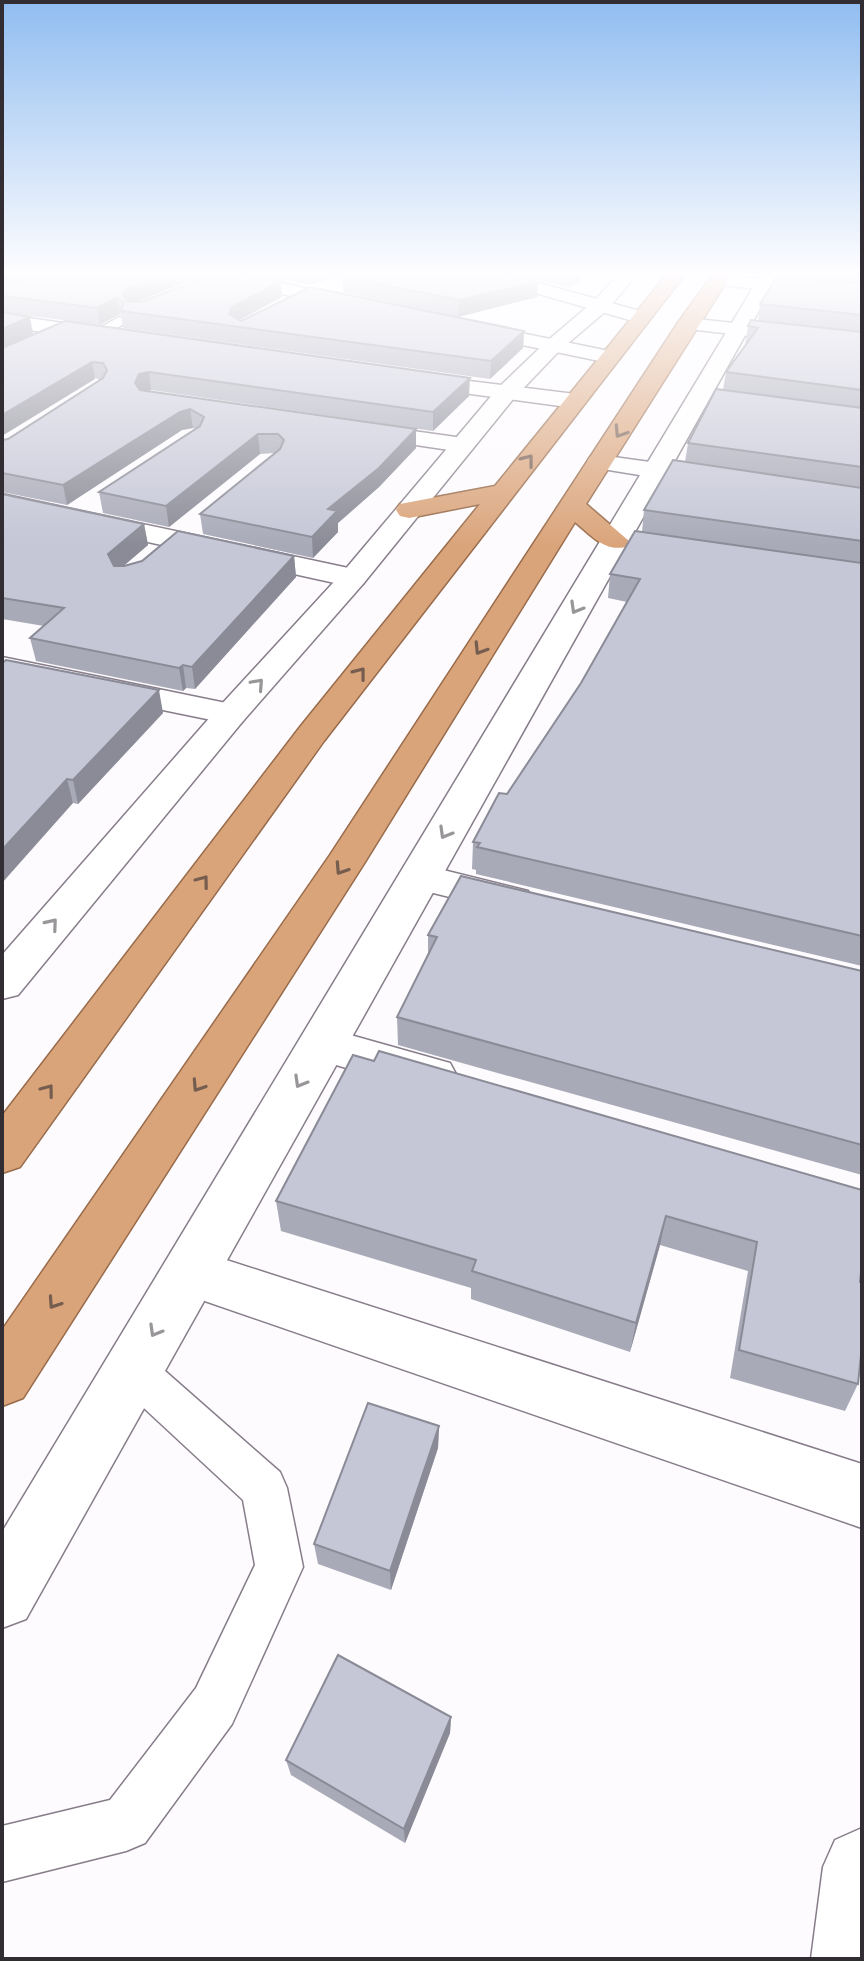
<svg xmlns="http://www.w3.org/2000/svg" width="864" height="1961" font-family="Poppins,sans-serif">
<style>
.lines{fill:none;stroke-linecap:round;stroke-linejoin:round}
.service-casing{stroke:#877d8a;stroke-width:3}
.minor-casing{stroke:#877d8a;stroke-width:3}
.tertiary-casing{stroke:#877d8a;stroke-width:3}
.trunk-casing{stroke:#986b4b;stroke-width:3}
.service{fill:#fff;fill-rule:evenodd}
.minor{fill:#fff;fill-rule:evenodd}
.tertiary{fill:#fff;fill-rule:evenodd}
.trunk{fill:#daa47a;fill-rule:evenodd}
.wall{fill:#a9aab8}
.shaded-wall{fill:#8a8b96}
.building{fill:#c5c6d6;stroke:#8a8b96;stroke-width:2}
.oneway{stroke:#755d4f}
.oneway2{stroke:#989698}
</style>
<rect width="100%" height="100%" fill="#fdfbfe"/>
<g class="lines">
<!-- service casing -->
<g class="service-casing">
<g id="service">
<polygon points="119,317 124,318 124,324 101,337 91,337 89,334"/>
<polygon points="133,1350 148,1356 280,1472 287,1488 303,1567 232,1724 145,1843 126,1851 2,1882 2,1826 110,1800 196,1688 255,1565 243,1500 118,1384 112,1370 118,1356"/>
</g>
</g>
<!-- minor casing -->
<g class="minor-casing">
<g id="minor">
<polygon points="199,273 231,273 360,299 369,305 360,311 208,278"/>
<polygon points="476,273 503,273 647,313 650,317 640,323 479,277"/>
<polygon points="719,275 862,288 862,300 713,284 710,280 713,276"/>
<polygon points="2,314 110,330 120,336 110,342 2,326"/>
<polygon points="687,318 862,337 862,349 680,328 677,324 680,320"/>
<polygon points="467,322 609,351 619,357 609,363 460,332 457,328"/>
<polygon points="412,374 575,394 586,401 575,408 404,385 401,380 404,375"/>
<polygon points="356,423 463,438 471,440 475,445 471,450 463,452 348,435 344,430 348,425"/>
<polygon points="599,455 701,469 710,472 714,477 710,482 701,485 590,467 587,462 590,457"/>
<polygon points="2,494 353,569 363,572 367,578 363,584 353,587 2,510"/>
<polygon points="2,657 231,704 243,707 248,714 243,721 231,724 2,677"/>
<polygon points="419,864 528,891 534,900 528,909 514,913 405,886 399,877 405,868"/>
<polygon points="322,1027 450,1063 457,1076 450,1089 433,1094 306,1056 299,1044 306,1032"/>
<polygon points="189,1248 862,1464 862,1528 170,1289 162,1272 170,1255"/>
</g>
</g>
<!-- tertiary casing -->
<g class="tertiary-casing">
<g id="tertiary">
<polygon points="620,273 638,273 607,310 560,350 514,398 363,584 243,721 18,995 2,999 2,955 219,707 343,572 498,388 546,342 593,302"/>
<polygon points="762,273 780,273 26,1619 2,1628 2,1532"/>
<polygon points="862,1828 862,1959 811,1959 823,1867 835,1840"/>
</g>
</g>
<!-- trunk casing -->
<g class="trunk-casing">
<g id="trunk">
<polygon points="668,273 686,273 324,741 20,1167 2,1173 2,1116 300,727 480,504 409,518 400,516 396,510 400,504 495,486"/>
<path d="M714 273H732L586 504 629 541 625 547C604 552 590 534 575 522L365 862 23 1398 2 1406V1330L330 855 677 324Z"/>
</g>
</g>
<!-- service -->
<use href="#service" class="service"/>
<!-- minor -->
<use href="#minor" class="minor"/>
<!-- tertiary -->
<use href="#tertiary" class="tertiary"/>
<!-- trunk -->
<use href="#trunk" class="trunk"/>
</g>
<!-- wall -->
<g class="wall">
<polygon points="2,273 5,284 38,273 199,273 200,277 137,302 281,281 282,297 239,320 524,331 523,348 490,379 123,328 121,315 120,314 100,325 2,312"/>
<polygon points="254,273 352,273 308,285"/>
<polygon points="513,273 580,273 579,283 570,286 570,288"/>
<polygon points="781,273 862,273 862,966 476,874 476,870 472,869 473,842 507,794 581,683 627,602 608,598 610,574 642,532 644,510 685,462 688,443 723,390 726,372 745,345 748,326 758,321 760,304 781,276"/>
<polygon points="343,277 538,281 537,297 458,317 343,292"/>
<polygon points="2,348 469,396 433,431 151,390 148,391 416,448 379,487 338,523 338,532 313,558 203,534 200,514 275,453 260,454 169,527 103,513 99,492 195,429 193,428 182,430 67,505 2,492 2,440 8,439 101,380"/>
<polygon points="2,494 144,524 148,545 123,566 294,556 296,577 195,689 186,688 183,691 36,661 30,638 44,626 2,619"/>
<polygon points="2,663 163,713 78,804 73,803"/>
<polygon points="428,935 862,971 862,1175 398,1045 397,1017 428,955"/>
<polygon points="862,1190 858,1384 845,1411 730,1378 748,1271 660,1245 630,1352 471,1299 471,1288 281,1231 276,1201"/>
<polygon points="439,1426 438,1448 391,1590 318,1564 314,1544"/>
<polygon points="451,1717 450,1733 405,1843 291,1775 286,1760"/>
</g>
<!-- shaded-wall -->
<g class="shaded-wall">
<polygon points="2,273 35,273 2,286"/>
<polygon points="169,273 199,273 200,277 130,304 122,295 127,288"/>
<polygon points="307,273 352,273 308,285"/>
<polygon points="570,273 580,273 579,283 570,286 571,273"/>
<polygon points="281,281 282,297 234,323 229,314 232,307"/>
<polygon points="538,281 537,297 458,317 459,300"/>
<polygon points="117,298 120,314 100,325 97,308"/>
<polygon points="30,317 33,334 2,348 2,329"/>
<polygon points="524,331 523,348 490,379 491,361"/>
<polygon points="92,362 95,379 2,436 2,415"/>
<polygon points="149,372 151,390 142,392 135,383 139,374"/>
<polygon points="470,378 469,396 433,431 433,412"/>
<polygon points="190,409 193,428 182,430 67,505 63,485 180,412"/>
<polygon points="416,429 416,448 379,487 338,523 338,532 313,558 312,537 328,509"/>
<polygon points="258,434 260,454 169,527 166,506"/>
<polygon points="144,524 148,545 112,576 108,554"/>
<polygon points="294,556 296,577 195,689 192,667"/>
<polygon points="183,665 186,688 183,691 179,668"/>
<polygon points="159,690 163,713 78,804 73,780"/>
<polygon points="67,779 73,803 2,883 2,850"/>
<polygon points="666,1216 660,1245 630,1352 636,1323"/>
<polygon points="439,1426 438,1448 391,1590 390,1571"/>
<polygon points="451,1717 450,1733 405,1843 404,1829"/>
</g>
<!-- building -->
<g class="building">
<polygon points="38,273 169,273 127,288 122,295 128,302 144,301 217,273 239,273 281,281 232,307 229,314 241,321 310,287 524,331 491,361 121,311 124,302 117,298 97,308 2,296 2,286"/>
<polygon points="357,273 508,273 538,281 459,300 343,277"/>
<polygon points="777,276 862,284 862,315 760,304"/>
<polygon points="2,312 30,317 2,329"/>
<polygon points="751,320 862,332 862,390 726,372 758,328 748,326"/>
<polygon points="65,321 470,378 433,412 149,372 139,374 135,383 140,390 416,429 379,468 328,509 337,511 312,537 200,514 280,449 284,440 278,434 258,434 166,506 99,492 200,426 204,417 190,409 180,412 63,485 2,473 2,440 8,439 103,378 107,370 103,363 92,362 2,415 2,348"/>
<polygon points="716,389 862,408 862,467 688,443"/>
<polygon points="673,460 862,488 862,541 644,510"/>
<polygon points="2,494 144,524 108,554 114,566 124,566 142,561 178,531 294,556 192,667 183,665 179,668 30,638 64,608 2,598"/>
<polygon points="635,531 862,563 862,936 477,847 480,843 473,842 499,793 507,794 581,683 640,579 610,574"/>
<polygon points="6,660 159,690 73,780 67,779 2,850 2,663"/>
<polygon points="461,876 862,971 862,1145 397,1017 437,937 428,935"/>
<polygon points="379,1051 862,1190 862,1262 860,1282 862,1283 862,1345 858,1384 739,1350 757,1242 666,1216 636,1323 472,1271 476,1260 276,1201 353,1055 374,1061"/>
<polygon points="368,1403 439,1426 390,1571 314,1544"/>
<polygon points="338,1655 451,1717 404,1829 286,1760"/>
</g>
<!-- one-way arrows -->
<defs><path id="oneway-chevron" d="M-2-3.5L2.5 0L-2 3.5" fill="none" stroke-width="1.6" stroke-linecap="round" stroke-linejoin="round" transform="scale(2)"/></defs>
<g class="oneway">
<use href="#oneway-chevron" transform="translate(620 432) rotate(123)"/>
<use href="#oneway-chevron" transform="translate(528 460) rotate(-52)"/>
<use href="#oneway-chevron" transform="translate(480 649) rotate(122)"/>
<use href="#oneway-chevron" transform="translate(360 673) rotate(-52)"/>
<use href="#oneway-chevron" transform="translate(341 869) rotate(123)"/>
<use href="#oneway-chevron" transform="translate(203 881) rotate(-53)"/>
<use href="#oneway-chevron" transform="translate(198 1086) rotate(123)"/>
<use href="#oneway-chevron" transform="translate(48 1090) rotate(-53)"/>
<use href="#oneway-chevron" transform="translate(54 1303) rotate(124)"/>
</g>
<g class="oneway2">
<use href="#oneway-chevron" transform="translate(576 608) rotate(120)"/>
<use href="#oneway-chevron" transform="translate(258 684) rotate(-48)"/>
<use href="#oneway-chevron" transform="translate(445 833) rotate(120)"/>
<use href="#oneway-chevron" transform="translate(52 924) rotate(-50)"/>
<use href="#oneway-chevron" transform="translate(300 1082) rotate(120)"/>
<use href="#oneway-chevron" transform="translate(155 1331) rotate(120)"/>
</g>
<!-- sky -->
<linearGradient id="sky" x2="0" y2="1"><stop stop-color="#90bdf0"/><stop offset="0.5" stop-color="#fefdff"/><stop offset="1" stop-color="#fefdff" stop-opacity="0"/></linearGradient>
<rect width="864" height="547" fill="url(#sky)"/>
<!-- border -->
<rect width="864" height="1961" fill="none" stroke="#312d32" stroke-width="8"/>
</svg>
